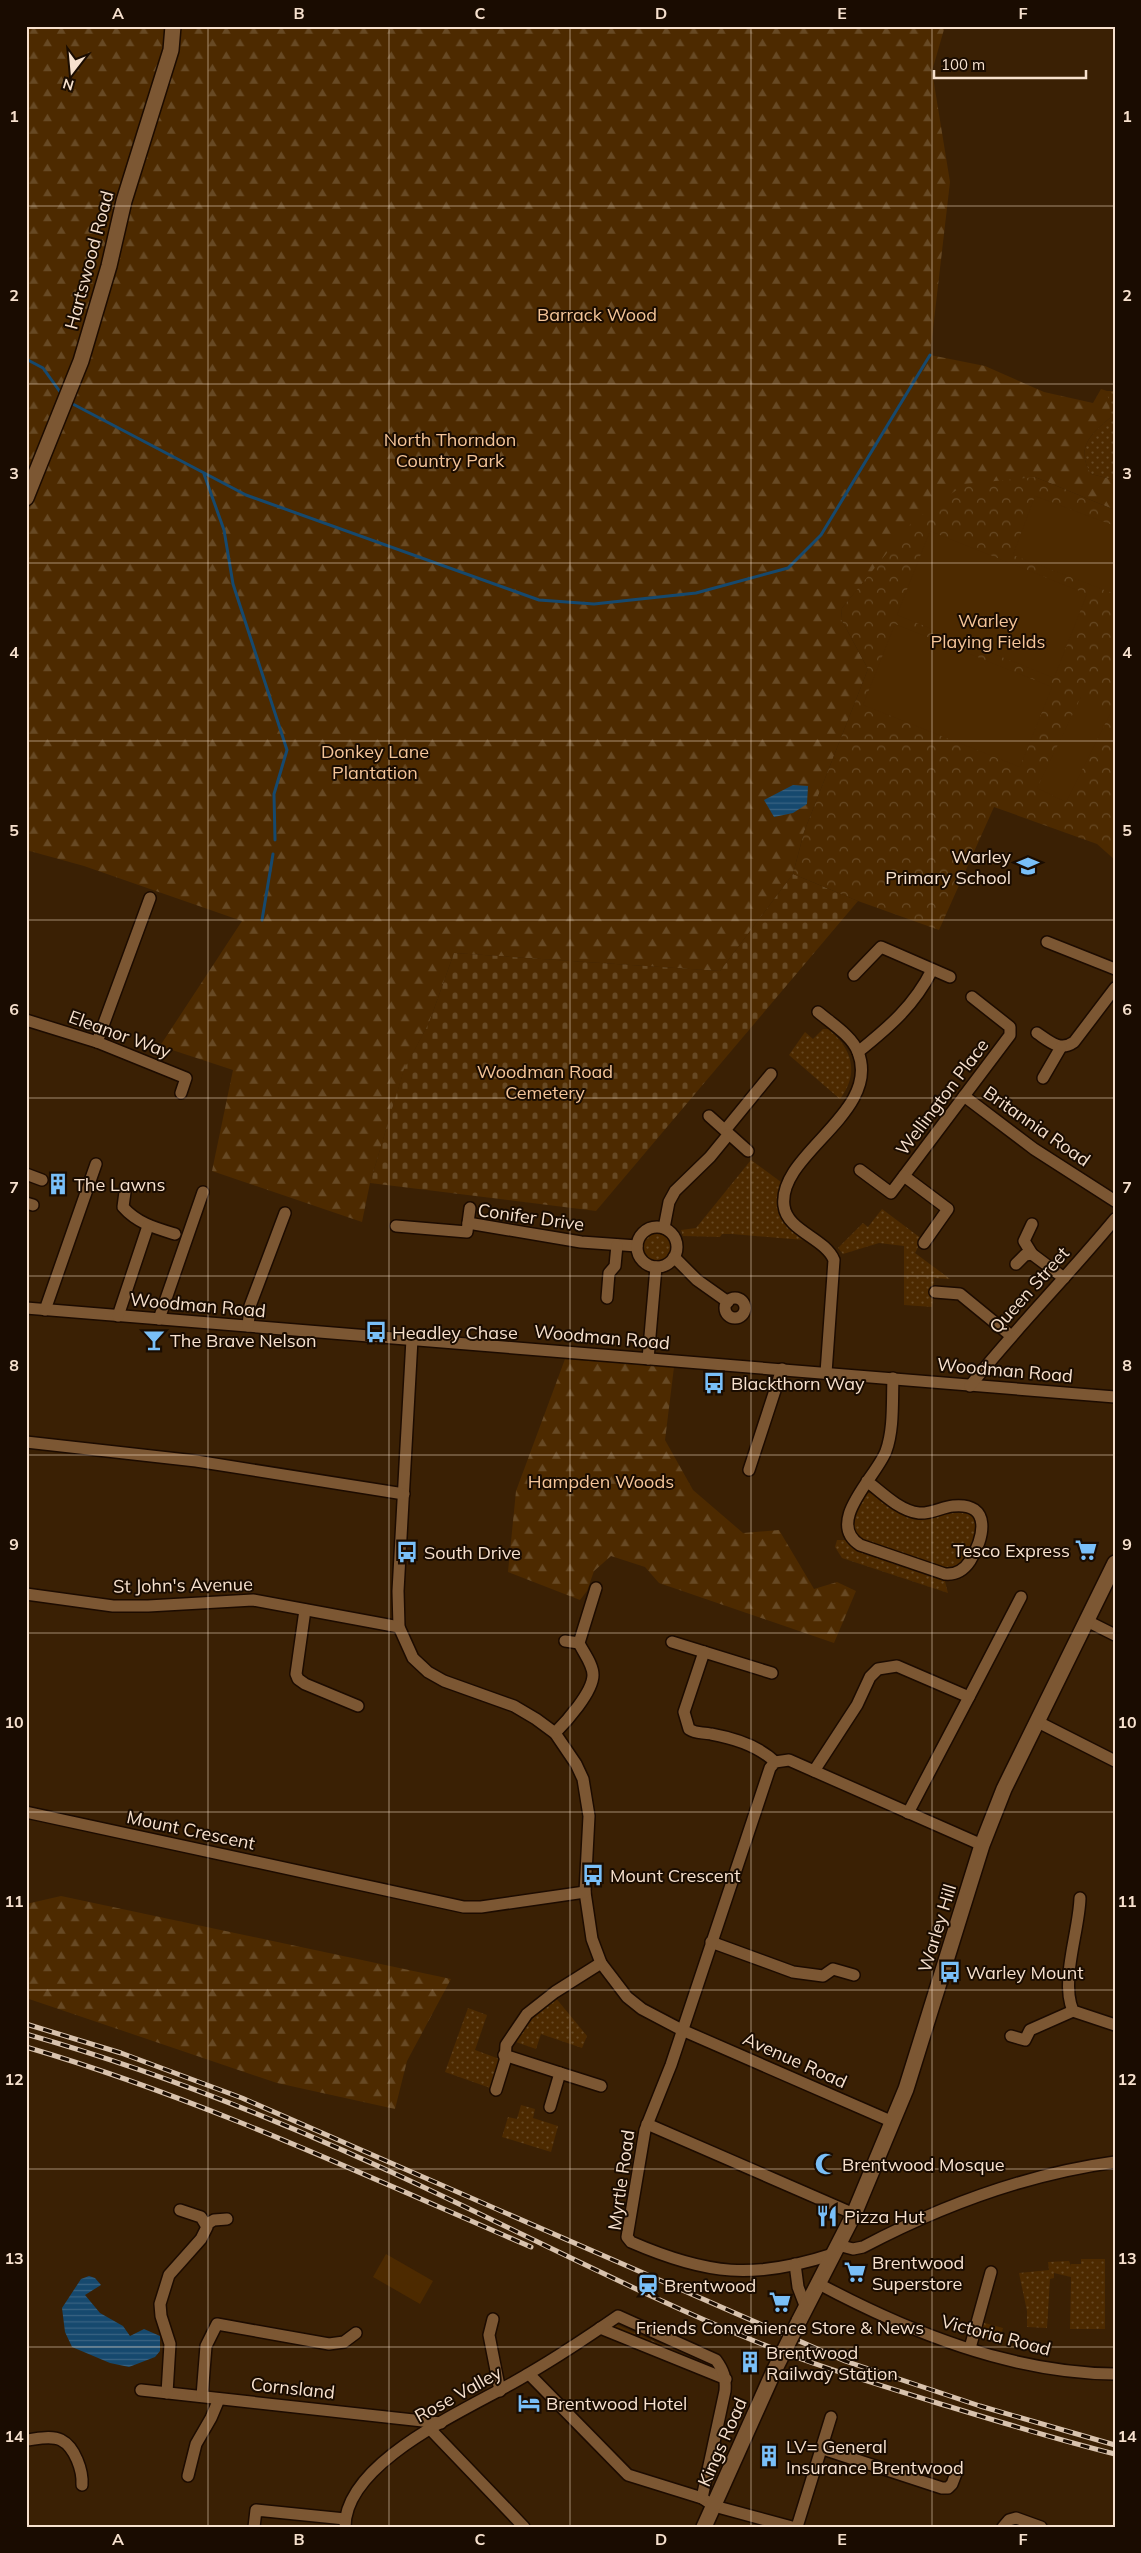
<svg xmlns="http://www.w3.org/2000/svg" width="1141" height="2553" font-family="Mulish,sans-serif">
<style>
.grass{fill:url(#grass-dots)}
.forest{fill:url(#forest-firs)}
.cemetery{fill:url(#cemetery-stones)}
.park{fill:url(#park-crowns)}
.pitch{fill:#4d2a00}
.water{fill:url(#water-rules)}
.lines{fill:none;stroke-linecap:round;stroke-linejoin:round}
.stream{stroke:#16496e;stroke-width:3}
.street-casing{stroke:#1c0b00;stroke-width:14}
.secondary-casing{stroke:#1c0b00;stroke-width:18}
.street{stroke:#7c5733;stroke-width:11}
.secondary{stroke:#7c5733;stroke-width:15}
.rail-casing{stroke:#d8c2ad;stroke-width:5}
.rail{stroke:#1a0c01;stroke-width:3;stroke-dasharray:9;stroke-linecap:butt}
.secondary-bridge-casing{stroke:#1c0b00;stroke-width:18;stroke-linecap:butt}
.secondary-bridge{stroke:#7c5733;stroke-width:15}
.grid{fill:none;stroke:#f7e1ce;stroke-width:1;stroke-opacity:0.55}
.labels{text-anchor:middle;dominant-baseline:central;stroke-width:4;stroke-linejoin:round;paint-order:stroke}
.street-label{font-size:18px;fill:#f7e1ce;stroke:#1a0c01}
.park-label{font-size:18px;fill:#f5c599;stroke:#1a0c01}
.poi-label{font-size:18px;fill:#f7e1ce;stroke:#1a0c01;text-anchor:start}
.neatline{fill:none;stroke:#f7e1ce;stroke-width:2}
.grid-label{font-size:16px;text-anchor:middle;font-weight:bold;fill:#f7e1ce}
</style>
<defs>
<pattern id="grass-dots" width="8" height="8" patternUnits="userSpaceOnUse" patternTransform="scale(1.25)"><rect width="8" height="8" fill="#4d2a00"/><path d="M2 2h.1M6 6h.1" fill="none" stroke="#674924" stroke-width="1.8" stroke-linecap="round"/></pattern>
<pattern id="forest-firs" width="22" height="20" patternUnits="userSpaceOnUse" patternTransform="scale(1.25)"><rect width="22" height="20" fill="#4d2a00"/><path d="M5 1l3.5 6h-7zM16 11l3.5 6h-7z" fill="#674924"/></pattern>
<pattern id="cemetery-stones" width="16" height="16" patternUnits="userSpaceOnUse" patternTransform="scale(1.25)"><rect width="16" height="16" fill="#4d2a00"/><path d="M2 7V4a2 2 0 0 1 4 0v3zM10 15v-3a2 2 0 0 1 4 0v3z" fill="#674924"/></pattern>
<pattern id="park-crowns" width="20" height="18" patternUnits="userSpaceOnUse" patternTransform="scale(1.25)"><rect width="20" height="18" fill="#4d2a00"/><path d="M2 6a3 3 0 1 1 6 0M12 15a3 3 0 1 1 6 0" fill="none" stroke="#674924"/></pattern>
<pattern id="water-rules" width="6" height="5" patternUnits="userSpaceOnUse" patternTransform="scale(1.25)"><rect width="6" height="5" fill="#16496e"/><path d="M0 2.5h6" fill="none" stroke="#396382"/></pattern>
</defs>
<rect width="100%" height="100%" fill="#3a2004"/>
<!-- grass -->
<g class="grass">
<path d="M1107 391H1115V480L1091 474C1075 447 1091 434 1111 417L1107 404Z"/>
<path d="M823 1029H828C852 1048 860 1073 840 1099L789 1055 805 1032 813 1039Z"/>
<polygon points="751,1160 785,1185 784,1209 816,1241 732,1234 722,1234 720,1237 683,1236 681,1230 696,1228"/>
<polygon points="882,1209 922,1239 915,1253 950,1279 934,1278 932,1307 904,1305 904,1246 879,1243 843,1254 838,1248 863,1223 868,1227"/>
<circle cx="656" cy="1248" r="15"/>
<path d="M868 1493C882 1493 889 1509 901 1511 918 1514 991 1498 977 1535 972 1547 966 1559 956 1568L947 1569 863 1542 853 1530 855 1512 865 1494Z"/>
<polygon points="837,1540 848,1540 944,1578 948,1593 842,1558 835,1547"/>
<polygon points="555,1997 587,2036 582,2048 541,2034 536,2049 513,2041 532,2017"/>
<polygon points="468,2008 487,2015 475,2050 505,2061 496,2090 445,2072"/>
<polygon points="521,2105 535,2109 533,2118 558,2126 551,2152 502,2137 508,2117 517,2119"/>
<polygon points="1081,2259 1105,2259 1105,2329 1070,2329 1071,2277 1054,2273 1054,2278 1050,2279 1047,2328 1027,2327 1027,2311 1019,2273 1049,2270 1048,2262 1069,2261 1071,2266 1071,2264 1081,2264"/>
</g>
<!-- forest -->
<g class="forest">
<path d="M26 26H945L932 71 950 182 930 355 985 366 1044 392 1093 403 1101 389 1107 391 1111 417C1091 434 1075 447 1091 474L1115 480V510L1035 477 892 548 842 608 841 619 868 669 804 832 793 874 720 971 454 953 429 1023 404 1070 370 1183 362 1222 212 1171 233 1070 160 1046 242 921 84 866 26 850Z"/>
<polygon points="565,1359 674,1367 665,1440 693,1490 743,1533 779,1530 814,1589 837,1582 856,1591 834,1643 659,1583 645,1567 611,1556 594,1571 587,1591 580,1600 508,1572 516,1491"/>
<polygon points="61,1896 451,1979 407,2061 395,2109 277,2083 26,1998 26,1904"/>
<polygon points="615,2324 716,2369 717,2371 608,2327"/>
</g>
<!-- cemetery -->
<polygon class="cemetery" points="793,874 858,901 596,1211 370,1183 404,1069 429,1023 454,953 720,971"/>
<!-- park -->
<g class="park">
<polygon points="1035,477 1115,510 1115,860 1097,844 994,807 939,930 858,901 793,874 804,832 868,669 841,619 842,608 913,521 965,484"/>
<polygon points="981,2322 1003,2328 999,2343 977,2337"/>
</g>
<!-- pitch -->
<g class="pitch">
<polygon points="1035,496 1115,526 1115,594 1013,555"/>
<polygon points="930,531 1087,594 1054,678 897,615"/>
<polygon points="895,624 1052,687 1020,767 863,705"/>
<polygon points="1081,697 1111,712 1066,802 1037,788"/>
<polygon points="386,2254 433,2281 420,2304 373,2277"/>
</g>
<!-- water -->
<g class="water">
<polygon points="793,785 808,786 807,804 793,813 774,817 764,800"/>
<polygon points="89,2276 95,2278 101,2285 85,2295 100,2313 123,2326 130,2336 144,2329 160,2336 160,2351 155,2357 129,2367 110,2363 72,2347 65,2332 62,2308 81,2279"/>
</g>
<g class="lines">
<!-- stream -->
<g class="stream">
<polyline points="26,359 43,368 63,396"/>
<polyline points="69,402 246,495 539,600 594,604 696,593 788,568 821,535 930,355"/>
<polyline points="204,474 224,530 233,584 287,750 274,794 275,840"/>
<polyline points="262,920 273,854"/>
</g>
<!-- street casing -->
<g class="street-casing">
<g id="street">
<polyline points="1047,942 1115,969"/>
<polyline points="854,975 881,947 950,977"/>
<path d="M818 1012C831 1023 852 1036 858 1052 882 1113 777 1154 784 1206 787 1231 825 1238 834 1260L826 1373"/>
<polyline points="26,1020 97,1042 186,1078 181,1093"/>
<path d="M1037 1033C1049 1041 1060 1052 1074 1042L1115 988"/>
<polyline points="97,1042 150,898"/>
<path d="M858 1052C889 1027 914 1006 932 970"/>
<polyline points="1043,1078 1061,1047"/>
<polyline points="964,1096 1034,1149 1115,1201"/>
<polyline points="709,1116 748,1151"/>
<polyline points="726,1129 771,1074"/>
<polyline points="860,1170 891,1193 1010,1035 1010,1027 972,997"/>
<polyline points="26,1174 42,1180"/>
<polyline points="904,1176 948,1209 924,1243"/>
<path d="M125 1192 123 1207C137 1223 155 1228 175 1234"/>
<polyline points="26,1203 33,1205"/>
<polyline points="468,1223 470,1208"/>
<polyline points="1032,1224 1024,1241 1032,1254 1064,1278"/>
<polyline points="396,1226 467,1232 468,1223 581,1242 637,1246"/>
<circle cx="657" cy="1247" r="20"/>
<polyline points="664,1228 669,1202 675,1191 710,1157 728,1135"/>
<polyline points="674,1257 697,1280 728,1302"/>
<polyline points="1016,1264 1025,1255 1032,1254"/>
<polyline points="935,1292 960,1294 1010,1335"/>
<polyline points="607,1298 609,1273 615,1266 617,1245"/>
<circle cx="735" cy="1308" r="10"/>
<polyline points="26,1308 1115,1397"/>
<polyline points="45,1310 96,1164"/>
<polyline points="118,1316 148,1226"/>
<polyline points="159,1319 203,1192"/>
<polyline points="248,1326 250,1306 285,1213"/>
<polyline points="412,1339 398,1591 399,1627 413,1658 428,1672 444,1681 514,1706 536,1719 555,1733 576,1764 583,1779 589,1816 585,1892 592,1939 601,1963 627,1997 642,2009 682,2030 893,2122"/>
<polyline points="648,1359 656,1267"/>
<path d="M970 1386C1016 1328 1068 1276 1115 1219"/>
<polyline points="26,1442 196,1461 404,1494"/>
<polyline points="749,1470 782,1369"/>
<path d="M867 1481C882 1493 900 1511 919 1513 931 1514 942 1507 953 1506 993 1502 984 1539 970 1561 964 1570 956 1575 945 1574L860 1545C824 1522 877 1476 886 1451 894 1429 892 1401 893 1378"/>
<polyline points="26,1594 113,1606 148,1606 253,1600 399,1627"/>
<polyline points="305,1610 296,1674 298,1679 305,1684 358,1706"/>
<polyline points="1087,1621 1115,1635"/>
<polyline points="565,1641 579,1643"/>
<polyline points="672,1642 772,1673"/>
<path d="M704 1652 684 1712 689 1729C696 1734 702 1732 711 1734 733 1738 759 1746 775 1762"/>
<polyline points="969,1697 1021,1597"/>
<polyline points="1036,1721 1115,1761"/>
<path d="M555 1733C566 1722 593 1692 593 1675 593 1664 583 1652 579 1643L596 1588"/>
<polyline points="814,1771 857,1705 870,1677 878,1669 897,1666 969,1697 908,1813"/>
<polyline points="26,1812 464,1907 481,1907 585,1892"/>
<path d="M1080 1898C1079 1932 1060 1980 1073 2011L1115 2025"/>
<polyline points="711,1942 793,1972 823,1976 833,1969 854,1975"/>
<polyline points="1011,2036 1025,2040 1030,2030 1073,2011"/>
<polyline points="504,2055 560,2073 550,2107"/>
<polyline points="560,2073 601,2086"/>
<polyline points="496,2090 505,2061 506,2045 527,2014 555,1992 601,1963"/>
<polyline points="647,2124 854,2214"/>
<polyline points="207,2224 214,2220 227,2219"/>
<path d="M838 2245 853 2249 863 2247C941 2206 1027 2174 1115 2162"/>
<path d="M833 2254C754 2280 707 2275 631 2242L627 2237 645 2130 671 2065 770 1768 775 1762 789 1760 982 1845"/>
<polyline points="795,2264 798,2287 806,2308"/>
<path d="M819 2284C909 2332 1011 2373 1115 2374"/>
<polyline points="493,2319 489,2335 500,2391"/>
<polyline points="600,2328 726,2379"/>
<polyline points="970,2348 991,2272"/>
<polyline points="529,2374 628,2475 702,2498 714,2506 792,2527"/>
<polyline points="141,2390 441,2423"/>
<polyline points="167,2393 170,2344 161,2316 160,2304 169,2275 201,2239 207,2227 201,2217 180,2210"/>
<polyline points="202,2396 206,2346 217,2324 329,2344 344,2342 356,2333"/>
<polyline points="431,2430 524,2527"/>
<path d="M26 2440C37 2439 51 2435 61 2440 75 2447 83 2471 82 2485"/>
<polyline points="820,2448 942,2488 948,2488 952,2484 957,2471"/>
<polyline points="188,2476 196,2444 211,2418 219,2399"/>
<polyline points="254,2527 256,2510 345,2519"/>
<path d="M345 2527C345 2458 477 2406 528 2374 559 2356 589 2336 618 2316L716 2360C724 2371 726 2378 725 2391L702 2498"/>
<polyline points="797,2527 831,2417"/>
<polyline points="1003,2527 1009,2520 1016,2518 1041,2527"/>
</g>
</g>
<!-- secondary casing -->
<g class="secondary-casing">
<g id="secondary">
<polyline points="26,498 81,361 109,266 124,201 171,50 173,26"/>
<polyline points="799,2321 854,2214 906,2089 982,1845 1004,1789 1115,1563"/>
<polyline points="704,2527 774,2371"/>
</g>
</g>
<!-- street -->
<use href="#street" class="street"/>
<!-- secondary -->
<use href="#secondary" class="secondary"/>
<!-- rail casing -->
<g class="rail-casing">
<g id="rail">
<polyline points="26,2024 121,2053 242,2098 845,2361 980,2406 1115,2445"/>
<path d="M26 2034C168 2074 304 2130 436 2193 548 2246 658 2303 772 2348 825 2369 880 2385 934 2402 994 2420 1054 2439 1115 2454"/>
<path d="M26 2047C200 2098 364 2175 531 2247"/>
</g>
</g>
<!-- rail -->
<use href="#rail" class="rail"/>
<!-- secondary-bridge casing -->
<g class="secondary-bridge-casing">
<polyline id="secondary-bridge" points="774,2371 799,2321"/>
</g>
<!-- secondary-bridge -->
<use href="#secondary-bridge" class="secondary-bridge"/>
</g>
<!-- grid -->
<path class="grid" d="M208 26V2527M389 26V2527M570 26V2527M751 26V2527M932 26V2527M26 206H1115M26 384H1115M26 563H1115M26 741H1115M26 920H1115M26 1098H1115M26 1276H1115M26 1455H1115M26 1633H1115M26 1812H1115M26 1990H1115M26 2169H1115M26 2347H1115"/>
<!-- icons -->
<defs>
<g id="school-bare" transform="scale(1.725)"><path d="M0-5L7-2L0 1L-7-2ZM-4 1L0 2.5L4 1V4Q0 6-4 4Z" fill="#79bff8" stroke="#1a0c01" stroke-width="2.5" paint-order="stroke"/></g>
<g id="building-bare" transform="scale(1.725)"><path d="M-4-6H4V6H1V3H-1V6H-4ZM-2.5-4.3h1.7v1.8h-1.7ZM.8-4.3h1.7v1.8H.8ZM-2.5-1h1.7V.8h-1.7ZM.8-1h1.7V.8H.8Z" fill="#79bff8" stroke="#1a0c01" stroke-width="2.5" paint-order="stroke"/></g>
<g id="bus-bare" transform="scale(1.725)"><path d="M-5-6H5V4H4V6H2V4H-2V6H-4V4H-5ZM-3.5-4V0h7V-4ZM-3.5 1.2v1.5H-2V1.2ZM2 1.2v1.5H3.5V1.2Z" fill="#79bff8" stroke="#1a0c01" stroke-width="2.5" paint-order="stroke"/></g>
<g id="bar-bare" transform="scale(1.725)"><path d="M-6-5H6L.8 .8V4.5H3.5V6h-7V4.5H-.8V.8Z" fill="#79bff8" stroke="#1a0c01" stroke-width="2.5" paint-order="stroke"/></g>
<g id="supermarket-bare" transform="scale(1.725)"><path d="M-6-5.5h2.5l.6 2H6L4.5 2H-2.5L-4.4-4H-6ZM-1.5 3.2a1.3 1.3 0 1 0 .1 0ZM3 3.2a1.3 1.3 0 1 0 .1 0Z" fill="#79bff8" stroke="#1a0c01" stroke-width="2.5" paint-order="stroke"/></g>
<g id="mosque-bare" transform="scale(1.725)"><path d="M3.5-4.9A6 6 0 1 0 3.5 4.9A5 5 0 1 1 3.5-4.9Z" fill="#79bff8" stroke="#1a0c01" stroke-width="2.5" paint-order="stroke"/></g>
<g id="restaurant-bare" transform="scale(1.725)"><path d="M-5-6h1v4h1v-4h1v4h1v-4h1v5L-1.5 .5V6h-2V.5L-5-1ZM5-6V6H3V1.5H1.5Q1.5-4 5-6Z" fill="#79bff8" stroke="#1a0c01" stroke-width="2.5" paint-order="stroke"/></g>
<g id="station-bare" transform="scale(1.725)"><path d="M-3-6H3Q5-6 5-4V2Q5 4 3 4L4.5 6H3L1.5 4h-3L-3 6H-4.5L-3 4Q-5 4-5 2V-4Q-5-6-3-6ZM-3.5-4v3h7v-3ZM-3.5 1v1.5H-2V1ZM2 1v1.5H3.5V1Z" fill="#79bff8" stroke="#1a0c01" stroke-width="2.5" paint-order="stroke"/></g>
<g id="hotel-bare" transform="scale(1.725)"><path d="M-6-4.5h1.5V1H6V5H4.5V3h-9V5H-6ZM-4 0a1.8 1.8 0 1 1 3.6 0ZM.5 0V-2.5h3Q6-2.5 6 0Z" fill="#79bff8" stroke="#1a0c01" stroke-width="2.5" paint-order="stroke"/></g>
</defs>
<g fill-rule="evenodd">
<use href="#school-bare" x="1028" y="866"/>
<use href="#building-bare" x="58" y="1184"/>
<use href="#bus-bare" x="376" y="1332"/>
<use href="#bar-bare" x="154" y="1340"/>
<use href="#bus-bare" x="714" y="1383"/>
<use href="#supermarket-bare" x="1086" y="1550"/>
<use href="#bus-bare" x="407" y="1552"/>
<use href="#bus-bare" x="593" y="1875"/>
<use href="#bus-bare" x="950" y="1972"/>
<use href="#mosque-bare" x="826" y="2164"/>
<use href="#restaurant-bare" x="827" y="2216"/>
<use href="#supermarket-bare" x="855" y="2272"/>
<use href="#station-bare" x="648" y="2285"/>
<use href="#supermarket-bare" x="780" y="2302"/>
<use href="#building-bare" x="750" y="2362"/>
<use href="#hotel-bare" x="529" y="2403"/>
<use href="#building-bare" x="769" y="2456"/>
</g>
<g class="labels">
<!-- street labels -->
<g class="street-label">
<text transform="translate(89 260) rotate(-75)">Hartswood Road</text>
<text transform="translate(120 1034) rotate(20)">Eleanor Way</text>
<text transform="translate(942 1097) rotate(-53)">Wellington Place</text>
<text transform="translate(1037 1126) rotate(35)">Britannia Road</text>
<text transform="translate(531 1217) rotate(8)">Conifer Drive</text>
<text transform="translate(1029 1290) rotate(-48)">Queen Street</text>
<text transform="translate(198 1305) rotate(5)">Woodman Road</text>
<text transform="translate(602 1337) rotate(5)">Woodman Road</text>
<text transform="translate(1005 1370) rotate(5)">Woodman Road</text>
<text transform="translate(183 1585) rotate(-1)">St John's Avenue</text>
<text transform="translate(191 1830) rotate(12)">Mount Crescent</text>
<text transform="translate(937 1928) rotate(-73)">Warley Hill</text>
<text transform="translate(795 2060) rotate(24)">Avenue Road</text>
<text transform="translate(621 2180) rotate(-82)">Myrtle Road</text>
<text transform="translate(996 2335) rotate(15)">Victoria Road</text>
<text transform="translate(293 2388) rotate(6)">Cornsland</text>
<text transform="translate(458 2394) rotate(-29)">Rose Valley</text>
<text transform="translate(722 2442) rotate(-66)">Kings Road</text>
</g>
<!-- park labels -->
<g class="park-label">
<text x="597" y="314">Barrack Wood</text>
<text x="450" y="439">North Thorndon<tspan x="450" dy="21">Country Park</tspan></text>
<text x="988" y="620">Warley<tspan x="988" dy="21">Playing Fields</tspan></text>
<text x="375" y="751">Donkey Lane<tspan x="375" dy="21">Plantation</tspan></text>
<text x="545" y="1071">Woodman Road<tspan x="545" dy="21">Cemetery</tspan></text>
<text x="601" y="1481">Hampden Woods</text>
</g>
<!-- poi labels -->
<g class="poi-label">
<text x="1011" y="856" text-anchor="end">Warley<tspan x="1011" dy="21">Primary School</tspan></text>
<text x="74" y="1184">The Lawns</text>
<text x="392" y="1332">Headley Chase</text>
<text x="170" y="1340">The Brave Nelson</text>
<text x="731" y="1383">Blackthorn Way</text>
<text x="1070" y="1550" text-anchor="end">Tesco Express</text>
<text x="424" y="1552">South Drive</text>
<text x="610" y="1875">Mount Crescent</text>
<text x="966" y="1972">Warley Mount</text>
<text x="842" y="2164">Brentwood Mosque</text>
<text x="844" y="2216">Pizza Hut</text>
<text x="872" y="2262">Brentwood<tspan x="872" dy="21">Superstore</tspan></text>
<text x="664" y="2285">Brentwood</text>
<text x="780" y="2327" text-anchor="middle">Friends Convenience Store &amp; News</text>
<text x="766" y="2352">Brentwood<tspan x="766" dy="21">Railway Station</tspan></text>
<text x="546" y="2403">Brentwood Hotel</text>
<text x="786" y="2446">LV= General<tspan x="786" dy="21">Insurance Brentwood</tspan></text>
</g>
</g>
<!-- border -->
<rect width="1141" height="2553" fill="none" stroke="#1a0c01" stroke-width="55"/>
<!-- north arrow -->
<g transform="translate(72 72) rotate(196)" stroke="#1a0c01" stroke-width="4" paint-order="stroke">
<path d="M0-4L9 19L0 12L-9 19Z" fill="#f7e1ce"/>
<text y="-8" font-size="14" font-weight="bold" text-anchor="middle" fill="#f7e1ce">N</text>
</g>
<!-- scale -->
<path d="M934 70v8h152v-8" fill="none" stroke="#f7e1ce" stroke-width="2.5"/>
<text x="941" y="70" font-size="15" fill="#f7e1ce" stroke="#1a0c01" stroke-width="4" paint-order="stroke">100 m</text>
<rect x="28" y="28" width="1086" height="2498" class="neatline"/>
<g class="grid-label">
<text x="118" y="19">A</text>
<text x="299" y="19">B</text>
<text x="480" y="19">C</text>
<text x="661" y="19">D</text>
<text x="842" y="19">E</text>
<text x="1023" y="19">F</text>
<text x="14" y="122">1</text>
<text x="1127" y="122">1</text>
<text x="14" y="301">2</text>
<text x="1127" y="301">2</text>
<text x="14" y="479">3</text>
<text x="1127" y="479">3</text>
<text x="14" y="658">4</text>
<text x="1127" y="658">4</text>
<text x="14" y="836">5</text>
<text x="1127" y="836">5</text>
<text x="14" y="1015">6</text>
<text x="1127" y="1015">6</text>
<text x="14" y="1193">7</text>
<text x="1127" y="1193">7</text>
<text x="14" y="1371">8</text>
<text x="1127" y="1371">8</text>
<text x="14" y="1550">9</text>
<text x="1127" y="1550">9</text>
<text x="14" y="1728">10</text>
<text x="1127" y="1728">10</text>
<text x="14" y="1907">11</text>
<text x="1127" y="1907">11</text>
<text x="14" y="2085">12</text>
<text x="1127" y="2085">12</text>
<text x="14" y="2264">13</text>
<text x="1127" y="2264">13</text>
<text x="14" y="2442">14</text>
<text x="1127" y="2442">14</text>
<text x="118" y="2545">A</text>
<text x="299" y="2545">B</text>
<text x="480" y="2545">C</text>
<text x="661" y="2545">D</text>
<text x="842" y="2545">E</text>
<text x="1023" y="2545">F</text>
</g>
</svg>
